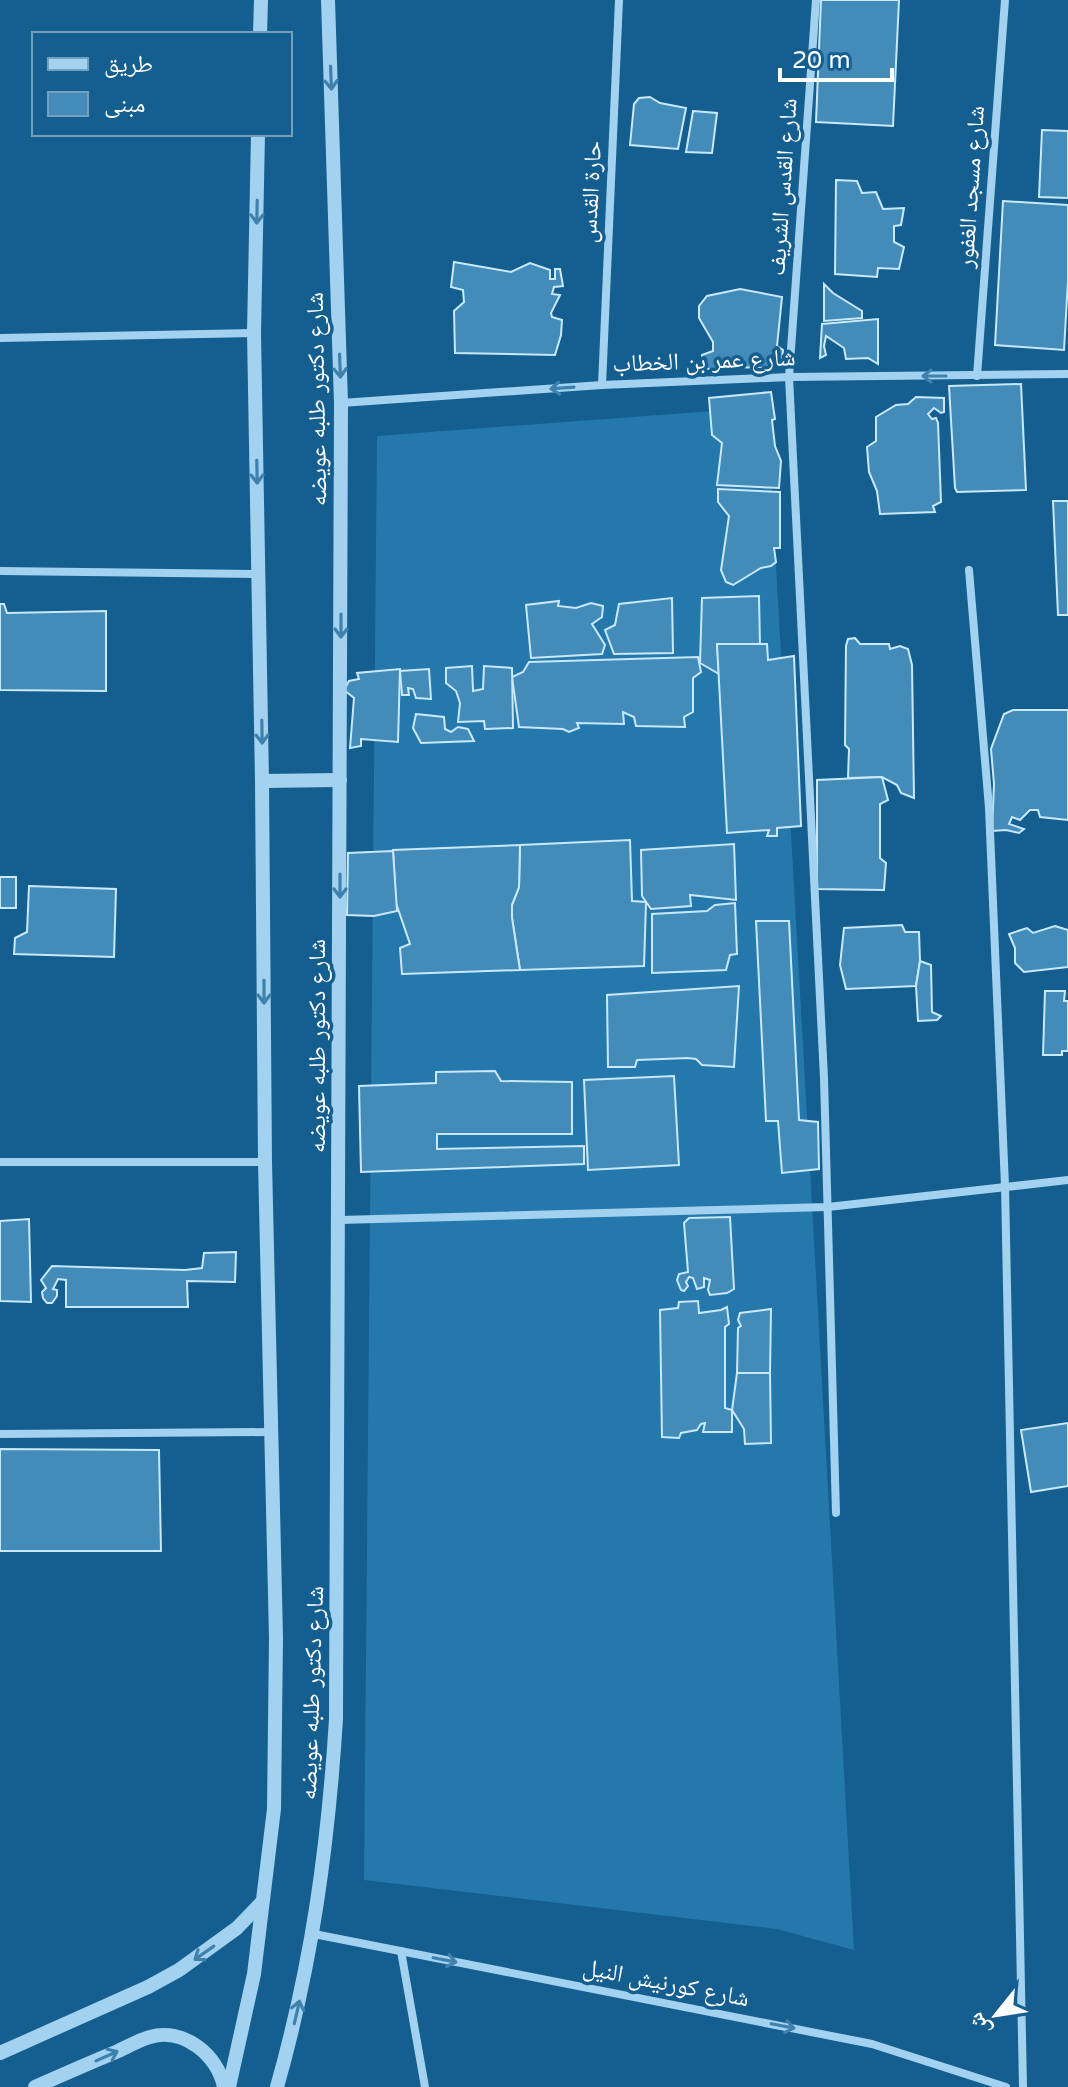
<svg xmlns="http://www.w3.org/2000/svg" width="1068" height="2087" font-family="'Varela Round','Noto Naskh Arabic',sans-serif">
<style>
.grass{fill:#2578ac}
.building{fill:#438bb9;stroke:#c8e8fc;stroke-width:2}
.lines{fill:none;stroke-linecap:round;stroke-linejoin:round}
.minor{stroke:#a2d2f0;stroke-width:8}
.tertiary{stroke:#a2d2f0;stroke-width:14}
.oneway{stroke:#3f81ad}
.labels{text-anchor:middle;dominant-baseline:central;stroke-width:7;stroke-linejoin:round;paint-order:stroke}
.street-label{font-size:24px;fill:#fff;stroke:#155e90}
</style>
<rect width="100%" height="100%" fill="#155e90"/>
<!-- grass -->
<polygon class="grass" points="767,407 854,1950 777,1929 364,1880 377,436"/>
<!-- building -->
<g class="building">
<polygon points="821,0 899,0 893,126 816,122"/>
<polygon points="650,97 660,103 686,108 678,149 630,145 634,104 639,98"/>
<polygon points="693,111 717,113 712,153 686,152"/>
<polygon points="1042,130 1068,131 1068,198 1039,197"/>
<polygon points="836,180 857,181 862,193 876,192 883,209 904,208 901,225 894,226 894,242 904,247 899,269 878,268 877,277 835,274"/>
<polygon points="1003,201 1068,205 1068,280 1064,350 995,345"/>
<polygon points="454,262 511,272 530,263 550,270 550,279 555,279 555,269 560,269 563,286 554,287 552,294 560,295 551,313 552,317 562,320 561,335 555,355 455,353 454,311 464,302 463,290 451,287"/>
<polygon points="824,284 833,293 862,311 862,318 824,321"/>
<polygon points="740,289 782,297 777,346 783,350 782,361 768,363 772,369 724,366 715,370 702,368 702,355 713,351 713,342 699,318 699,306 707,296"/>
<polygon points="878,319 878,364 868,358 846,359 844,348 826,336 824,346 826,355 820,358 822,324"/>
<polygon points="1021,384 1026,490 957,492 955,488 949,386"/>
<polygon points="771,392 775,419 772,420 775,446 781,461 779,488 717,485 722,443 712,435 709,398"/>
<polygon points="916,397 944,398 944,412 941,413 934,408 928,414 932,419 936,418 938,423 941,502 933,506 935,512 880,514 877,491 869,472 867,447 876,441 876,417 896,405 908,404"/>
<polygon points="718,489 780,492 780,548 774,548 776,562 771,566 761,568 733,585 726,582 721,570 729,516 718,502"/>
<polygon points="1053,501 1068,501 1068,615 1058,615"/>
<polygon points="759,596 760,646 717,644 719,674 700,663 702,598"/>
<polygon points="672,598 673,653 614,654 605,630 615,625 619,604"/>
<polygon points="559,601 558,606 576,608 591,603 603,606 602,617 592,624 605,645 602,654 531,658 526,605"/>
<polygon points="0,604 4,604 7,613 106,611 106,691 0,690"/>
<polygon points="855,638 860,644 889,644 890,649 900,646 908,649 912,665 914,798 901,793 897,785 882,777 848,778 849,749 845,745 846,646 848,639"/>
<polygon points="717,644 767,644 768,660 794,656 801,826 777,828 777,836 767,836 769,830 727,833"/>
<polygon points="698,657 701,672 693,678 693,712 684,717 685,727 636,726 634,717 623,712 624,724 577,723 579,728 569,732 563,729 519,727 512,677 523,672 529,662"/>
<polygon points="472,666 473,691 483,689 484,666 512,668 513,728 485,729 484,721 458,722 460,703 456,691 446,683 446,668"/>
<polygon points="400,669 398,742 361,739 361,746 350,748 354,698 344,690 349,681 359,679 357,673"/>
<polygon points="429,669 431,699 416,698 413,689 408,688 409,695 402,695 400,671"/>
<polygon points="1013,710 1068,710 1068,820 1040,817 1038,810 1030,810 1020,820 1012,817 1009,824 1024,829 1019,833 1006,830 992,831 994,784 991,749 1004,714"/>
<polygon points="416,714 444,717 445,729 451,732 458,727 468,729 474,741 421,743 413,728"/>
<polygon points="882,777 888,800 880,804 880,858 886,863 884,890 817,889 817,780"/>
<polygon points="630,840 632,901 646,902 644,966 520,970 512,918 512,905 519,887 520,845"/>
<polygon points="734,844 736,900 690,895 691,906 651,909 642,896 641,850"/>
<polygon points="520,845 519,887 512,905 512,918 520,970 402,974 400,948 410,944 396,903 393,850"/>
<polygon points="393,851 397,911 374,916 347,915 348,853"/>
<rect x="0" y="877" width="16" height="31"/>
<polygon points="29,886 116,889 114,957 14,954 15,938 27,932"/>
<polygon points="735,903 737,954 730,955 726,970 652,973 652,914 707,911 715,905"/>
<polygon points="756,921 789,921 799,1120 818,1122 819,1169 782,1173 778,1121 766,1121"/>
<polygon points="902,925 905,932 919,932 920,961 916,986 846,989 840,965 844,928"/>
<polygon points="1055,926 1068,930 1068,967 1024,972 1015,963 1015,948 1009,934 1027,928 1033,933"/>
<polygon points="920,961 931,965 932,1012 941,1016 937,1020 918,1021 916,986"/>
<polygon points="739,986 734,1067 702,1065 696,1059 688,1058 637,1060 635,1067 608,1067 607,995"/>
<polygon points="1045,991 1065,991 1064,1001 1068,1001 1068,1051 1062,1051 1062,1055 1043,1055"/>
<polygon points="495,1071 501,1081 572,1082 572,1134 437,1134 437,1149 584,1146 584,1164 361,1172 359,1086 436,1083 436,1072"/>
<polygon points="674,1076 679,1165 588,1170 584,1080"/>
<polygon points="730,1217 734,1289 727,1293 710,1295 708,1290 710,1280 704,1278 704,1287 697,1289 693,1278 689,1277 686,1282 688,1286 684,1291 681,1290 677,1280 679,1274 688,1272 684,1223 689,1218"/>
<polygon points="29,1219 31,1302 0,1301 0,1221"/>
<polygon points="236,1252 235,1282 187,1281 188,1307 66,1307 66,1280 58,1279 53,1289 57,1290 57,1296 52,1303 47,1303 43,1298 42,1292 46,1288 41,1280 52,1266 185,1270 202,1268 204,1253"/>
<polygon points="698,1301 699,1313 721,1310 727,1307 729,1324 725,1327 725,1408 732,1410 732,1432 703,1432 705,1423 701,1424 697,1430 681,1433 679,1438 662,1437 660,1310 678,1308 679,1302"/>
<polygon points="771,1309 770,1373 737,1373 738,1328 741,1326 738,1320 740,1313"/>
<polygon points="737,1373 770,1373 771,1443 745,1444 744,1429 732,1410"/>
<polygon points="1068,1423 1068,1486 1031,1492 1021,1430"/>
<polygon points="0,1449 159,1450 161,1551 0,1551"/>
</g>
<g class="lines">
<!-- minor -->
<g class="minor">
<polyline points="816,0 789,377 824,1078 836,1513"/>
<polyline points="0,338 254,333"/>
<polyline points="977,376 1005,0"/>
<polyline points="602,385 619,0"/>
<polyline points="341,403 602,385 789,377 1068,374"/>
<polyline points="969,570 989,808 1005,1186 1023,2087"/>
<polyline points="0,571 259,574"/>
<polyline points="0,1162 265,1162"/>
<polyline points="339,1220 828,1207 1068,1180"/>
<polyline points="0,1434 271,1432"/>
<polyline points="314,1934 872,2044 1006,2087"/>
<polyline points="401,1951 425,2087"/>
</g>
<!-- tertiary -->
<g class="tertiary">
<polyline points="260,34 261,0"/>
<polyline points="262,781 340,780"/>
<polyline points="0,2053 148,1987 179,1970 237,1928 262,1902"/>
<path d="M35 2087C62 2075 89 2063 116 2052 127 2047 139 2040 150 2037 183 2027 218 2055 224 2087"/>
<polyline points="229,2087 254,1974 274,1809 276,1638 265,1162 262,781 254,333 258,134"/>
<path d="M277 2087C312 1963 328 1847 336 1719L341 403 328 0"/>
</g>
</g>
<!-- one-way arrows -->
<defs><path id="oneway-shaft" d="M-6 0H5M1.5-3L5.5 0L1.5 3" fill="none" stroke-width="1.6" stroke-linecap="round" stroke-linejoin="round" transform="scale(2)"/></defs>
<g class="oneway">
<use href="#oneway-shaft" transform="translate(331 78) rotate(88)"/>
<use href="#oneway-shaft" transform="translate(257 212) rotate(91)"/>
<use href="#oneway-shaft" transform="translate(340 366) rotate(88)"/>
<use href="#oneway-shaft" transform="translate(934 376) rotate(180)"/>
<use href="#oneway-shaft" transform="translate(562 388) rotate(176)"/>
<use href="#oneway-shaft" transform="translate(257 472) rotate(89)"/>
<use href="#oneway-shaft" transform="translate(341 626) rotate(90)"/>
<use href="#oneway-shaft" transform="translate(262 732) rotate(89)"/>
<use href="#oneway-shaft" transform="translate(340 886) rotate(90)"/>
<use href="#oneway-shaft" transform="translate(264 992) rotate(90)"/>
<use href="#oneway-shaft" transform="translate(204 1953) rotate(145)"/>
<use href="#oneway-shaft" transform="translate(445 1960) rotate(11)"/>
<use href="#oneway-shaft" transform="translate(297 2012) rotate(-77)"/>
<use href="#oneway-shaft" transform="translate(783 2026) rotate(11)"/>
<use href="#oneway-shaft" transform="translate(107 2056) rotate(-24)"/>
</g>
<g class="labels">
<!-- street labels -->
<g class="street-label">
<text transform="translate(783 187) rotate(-86)">شارع القدس الشريف</text>
<text transform="translate(971 187) rotate(-86)">شارع مسجد الغفور</text>
<text transform="translate(591 192) rotate(-87)">حارة القدس</text>
<text transform="translate(704 361) rotate(-2)">شارع عمر بن الخطاب</text>
<text transform="translate(317 399) rotate(-91)">شارع دكتور طلبه عويضه</text>
<text transform="translate(317 1046) rotate(-90)">شارع دكتور طلبه عويضه</text>
<text transform="translate(312 1693) rotate(-88)">شارع دكتور طلبه عويضه</text>
<text transform="translate(666 1983) rotate(11)">شارع كورنيش النيل</text>
</g>
</g>
<!-- legend -->
<rect x="32" y="32" width="260" height="104" fill="#155e90" stroke="#739ebc" stroke-width="2"/>
<rect x="48" y="58" width="40" height="12" fill="#a2d2f0" stroke="#739ebc" stroke-width="2"/>
<text x="104" y="72" font-size="24" fill="#ffffff">طريق</text>
<rect x="48" y="92" width="40" height="24" fill="#438bb9" stroke="#739ebc" stroke-width="2"/>
<text x="104" y="112" font-size="24" fill="#ffffff">مبنى</text>
<!-- north arrow -->
<g transform="translate(996 2015) rotate(240)" stroke="#155e90" stroke-width="6" paint-order="stroke">
<path d="M0-6L14 30L0 20L-14 30Z" fill="#ffffff"/>
<text y="-12" font-size="22" font-weight="bold" text-anchor="middle" fill="#ffffff">ش</text>
</g>
<!-- scale -->
<path d="M780 68v12h112v-12" fill="none" stroke="#ffffff" stroke-width="4"/>
<text x="792" y="68" font-size="24" fill="#ffffff" stroke="#155e90" stroke-width="6" paint-order="stroke">20 m</text>
</svg>
